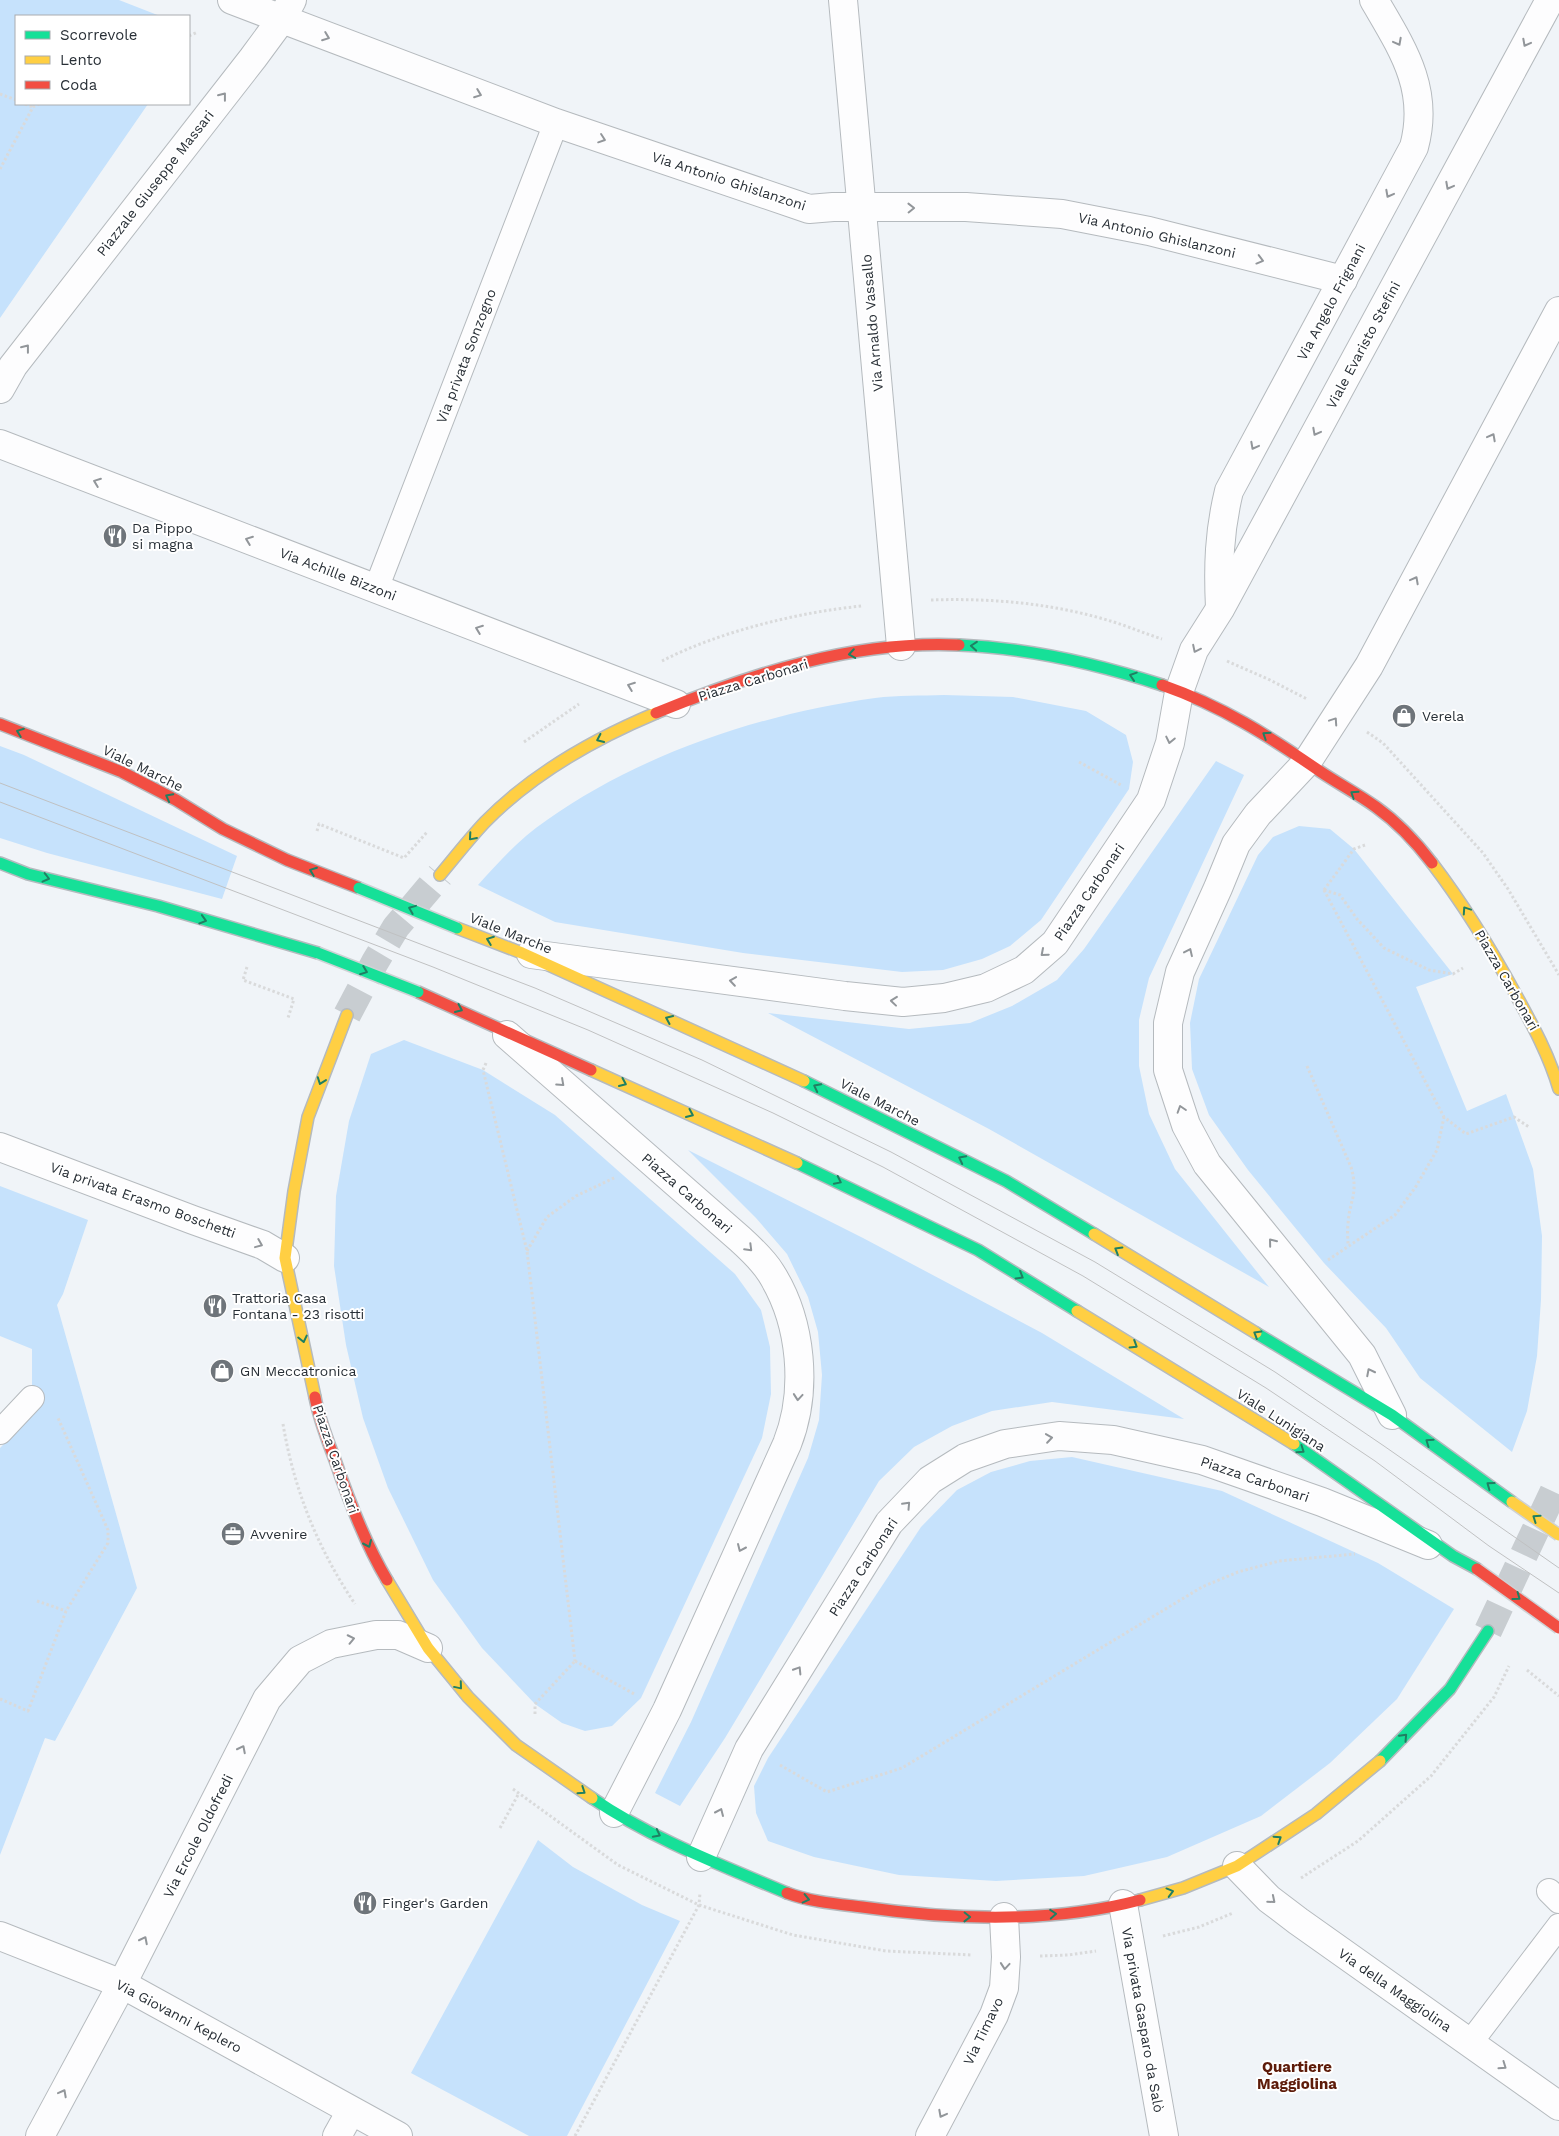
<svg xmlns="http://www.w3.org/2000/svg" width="1559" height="2136" font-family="'Work Sans',sans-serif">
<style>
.green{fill:#c6e2fc}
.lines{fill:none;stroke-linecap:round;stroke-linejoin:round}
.secondary-tunnel{stroke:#c8cdd1;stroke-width:28;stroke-dasharray:28 14;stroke-linecap:butt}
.lane-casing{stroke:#b5babe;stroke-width:26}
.street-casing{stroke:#b5babe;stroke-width:30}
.fast-casing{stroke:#b5babe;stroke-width:14}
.slow-casing{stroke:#b5babe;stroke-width:14}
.jam-casing{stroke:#b5babe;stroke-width:14}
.path{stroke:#d9dadb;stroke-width:3;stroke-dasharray:2.5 2.5;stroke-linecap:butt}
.lane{stroke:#fdfdfe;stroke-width:24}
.street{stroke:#fdfdfe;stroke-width:28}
.fast{stroke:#16e098;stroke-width:11}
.slow{stroke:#ffcf43;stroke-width:11}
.jam{stroke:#f24e42;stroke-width:11}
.tram{stroke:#c0c1c2;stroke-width:1}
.fast-bridge-casing{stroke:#ced1d4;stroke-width:14;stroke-linecap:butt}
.slow-bridge-casing{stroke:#ced1d4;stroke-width:14;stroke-linecap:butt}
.jam-bridge-casing{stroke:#ced1d4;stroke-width:14;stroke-linecap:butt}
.fast-bridge{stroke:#16e098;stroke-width:11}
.slow-bridge{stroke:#ffcf43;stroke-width:11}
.jam-bridge{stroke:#f24e42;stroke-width:11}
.oneway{stroke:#92969a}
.oneway2{stroke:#207f62}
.labels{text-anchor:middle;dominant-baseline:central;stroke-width:4;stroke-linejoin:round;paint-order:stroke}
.street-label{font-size:14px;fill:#282f36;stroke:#fff}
.poi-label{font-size:14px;fill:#282f36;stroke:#fff;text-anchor:start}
.neighbourhood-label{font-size:15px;font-weight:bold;fill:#5e1c0a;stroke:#fff}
</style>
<rect width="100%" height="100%" fill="#f0f4f8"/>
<!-- green -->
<g class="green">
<polygon points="0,0 119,0 160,16 16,16 16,104 148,104 0,318"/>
<path d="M944 695 1013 697 1086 711 1126 735 1133 762 1129 789 1041 920 1010 946 982 959 943 970 902 972 743 953 555 922 478 885C499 862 520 838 547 820 642 753 761 714 875 698 898 695 921 696 944 695Z"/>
<polygon points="0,746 24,755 237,856 222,899 47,853 0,838"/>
<polygon points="1216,761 1244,775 1149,978 1139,1020 1139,1066 1149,1114 1175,1169 1269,1287 989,1129 768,1013 909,1029 970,1023 1012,1006 1057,980 1084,949"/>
<polygon points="1299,826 1330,829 1354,849 1453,974 1416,987 1467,1111 1506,1094 1533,1169 1542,1236 1541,1300 1537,1356 1527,1411 1512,1452 1420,1378 1386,1328 1324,1263 1248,1170 1209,1115 1192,1069 1190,1023 1199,979 1258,855 1273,837"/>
<polygon points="404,1040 483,1070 555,1115 735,1274 761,1310 770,1347 771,1394 762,1438 641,1698 612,1726 585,1731 562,1723 535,1704 482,1648 433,1580 388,1488 363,1418 346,1345 334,1266 336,1196 349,1121 371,1054"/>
<polygon points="688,1150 863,1238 1042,1333 1184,1419 1052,1402 992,1411 952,1426 914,1447 879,1481 725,1738 680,1806 655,1793 691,1722 808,1458 819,1420 822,1375 818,1332 808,1297 787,1254 756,1218"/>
<polygon points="0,1186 88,1220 63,1294 57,1305 137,1588 55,1741 45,1738 0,1855 0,1448 35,1412 32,1398 32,1349 0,1336"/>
<polygon points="1072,1457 1222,1491 1378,1563 1454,1609 1397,1699 1330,1763 1261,1816 1167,1857 1084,1876 996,1881 899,1875 814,1857 768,1841 756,1813 754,1786 768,1758 921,1527 957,1490 991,1472 1030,1461"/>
<polygon points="538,1840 573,1867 642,1905 680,1921 567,2136 529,2136 411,2073"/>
</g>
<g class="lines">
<!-- secondary-tunnel -->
<g class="secondary-tunnel">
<polyline points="347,1015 375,962 396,927 440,875"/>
<polyline points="1488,1631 1559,1480"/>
</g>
<!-- lane casing -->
<g class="lane-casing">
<g id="lane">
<polyline points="376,589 556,123"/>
<polyline points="0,1432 32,1398"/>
<polyline points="1549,1891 1559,1901"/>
<polyline points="1470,2043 1559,1926"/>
</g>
</g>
<!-- street casing -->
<g class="street-casing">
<g id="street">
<polyline points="232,0 556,123 809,209 833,207 966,207 1062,214 1149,231 1343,280"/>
<polyline points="843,0 901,646"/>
<polyline points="0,389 13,366 253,58 281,20 292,0"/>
<polyline points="0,444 676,704"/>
<path d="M1220 608C1218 567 1219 532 1229 491L1414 147C1430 89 1402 48 1374 0"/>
<polyline points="531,954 845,996 903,1002 944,998 986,988 1024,970 1055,943 1151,800 1170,743 1179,692 1194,650 1220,609 1550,0"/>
<path d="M507 1035 740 1239C751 1249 763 1260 771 1273 802 1322 808 1391 787 1444L667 1710 614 1813"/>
<polyline points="0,1147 193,1220 263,1245 285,1258"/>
<polyline points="1392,1415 1362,1355 1207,1164 1186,1125 1168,1070 1168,1023 1180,972 1218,888 1236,844 1258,814 1307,762 1369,666 1559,311"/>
<polyline points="701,1857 749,1749 889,1523 930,1480 965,1458 1005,1444 1059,1436 1113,1440 1202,1460 1322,1502 1428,1545"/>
<polyline points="1237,1866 1269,1899 1298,1921 1559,2106"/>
<polyline points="1123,1904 1164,2136"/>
<polyline points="0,1936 122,1984 398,2136"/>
<polyline points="40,2136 122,1984 267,1699 300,1660 331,1644 376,1635 398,1635 428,1648"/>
<polyline points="337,2136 351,2111"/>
<polyline points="930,2136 994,2015 1004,1988 1006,1957 1004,1917"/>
</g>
</g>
<!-- fast casing -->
<g class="fast-casing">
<g id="fast">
<path d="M959 645C1029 648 1095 663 1162 685"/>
<polyline points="0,863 28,874 158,906 318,953"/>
<polyline points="804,1081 1006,1181 1094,1234"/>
<polyline points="797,1163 978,1250 1077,1311"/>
<polyline points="1256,1333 1392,1415 1512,1502"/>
<polyline points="1294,1444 1453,1556 1477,1569"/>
<polyline points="1380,1761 1450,1689 1488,1631"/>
<path d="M592 1798C652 1839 721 1865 787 1893"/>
</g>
</g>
<!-- slow casing -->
<g class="slow-casing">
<g id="slow">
<path d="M1432 863C1464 905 1491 949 1516 995 1533 1026 1549 1055 1559 1089"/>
<path d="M440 875C455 857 469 839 485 822 532 774 594 739 656 713"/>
<polyline points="457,928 522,953 804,1081"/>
<polyline points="591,1070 797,1163"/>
<polyline points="1094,1234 1256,1333"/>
<polyline points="1077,1311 1294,1444"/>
<polyline points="315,1397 285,1258 294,1191 308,1117 347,1015"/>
<polyline points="387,1580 428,1648 468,1697 516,1745 592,1798"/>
<polyline points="1140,1900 1183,1888 1237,1866 1316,1814 1380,1761"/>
</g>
</g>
<!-- jam casing -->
<g class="jam-casing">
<g id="jam">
<path d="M1162 685C1222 706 1269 736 1321 772 1339 784 1358 794 1376 807 1397 822 1416 842 1432 863"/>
<path d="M656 713C751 674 854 640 959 645"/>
<polyline points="0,724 122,772 176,800 223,829 287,860 359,888"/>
<polyline points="418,992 591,1070"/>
<path d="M315 1397C319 1419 327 1439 335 1460 349 1501 365 1543 387 1580"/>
<path d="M787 1893C811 1902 837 1904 862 1907 953 1920 1050 1924 1140 1900"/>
</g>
</g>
<!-- path -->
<g class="path">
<polyline points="189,36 198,32"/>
<polyline points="0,94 16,100"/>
<polyline points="25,104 33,107"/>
<polyline points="0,169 33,107 39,104"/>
<path d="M931 600C990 598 1050 603 1107 620 1125 625 1143 633 1162 639"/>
<path d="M662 661C718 632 799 612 862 606"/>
<polyline points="1227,661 1268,679 1307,699"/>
<polyline points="1367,732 1383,743 1483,853 1508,889 1559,975"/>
<polyline points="524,742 579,704"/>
<polyline points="1079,762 1121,785"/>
<polyline points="317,831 319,824 404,858 428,831"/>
<polyline points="1324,890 1444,1117 1466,1134 1514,1117 1529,1127"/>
<polyline points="1324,890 1340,895 1357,919 1384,948 1429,970 1453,974 1463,968"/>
<polyline points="1324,890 1354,849 1365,845"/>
<polyline points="247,967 243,980 294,999 288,1018"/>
<polyline points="486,1063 483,1070 527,1251 575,1661"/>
<path d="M1307 1066 1351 1167C1359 1195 1349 1200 1348 1225 1347 1232 1348 1239 1348 1245"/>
<polyline points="527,1251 547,1217 576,1196 616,1177"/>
<polyline points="1328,1260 1395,1215 1415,1188 1437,1150 1444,1117"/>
<path d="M283 1424C294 1490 318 1549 355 1604"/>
<polyline points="37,1601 66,1611"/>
<polyline points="575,1661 636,1695"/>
<polyline points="1527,1670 1559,1696"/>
<polyline points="0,1699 28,1711 66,1611 108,1543 108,1530 58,1418"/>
<polyline points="535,1714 535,1704 575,1661"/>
<polyline points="780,1765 827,1792 902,1768 1202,1587 1238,1572 1279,1561 1355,1554"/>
<polyline points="513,1789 618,1865 699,1905 793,1935 886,1951 972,1955"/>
<polyline points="500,1828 519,1793"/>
<polyline points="1301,1878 1358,1841 1431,1776 1494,1697 1509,1666"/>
<polyline points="1163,1936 1199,1927 1233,1913"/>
<polyline points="1040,1956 1068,1955 1096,1951"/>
<polyline points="575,2136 699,1905 700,1893"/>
</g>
<!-- lane -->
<use href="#lane" class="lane"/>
<!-- street -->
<use href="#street" class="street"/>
<!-- fast -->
<use href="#fast" class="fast"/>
<!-- slow -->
<use href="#slow" class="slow"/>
<!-- jam -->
<use href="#jam" class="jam"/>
<!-- tram -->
<g class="tram">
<polyline points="0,783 535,988 702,1060 891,1152 1095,1262 1275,1372 1384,1446 1559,1568"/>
<polyline points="0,802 433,967 588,1030 773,1113 883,1167 1083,1276 1266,1388 1375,1461 1489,1546 1559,1593"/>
</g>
<!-- fast-bridge casing -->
<g class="fast-bridge-casing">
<g id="fast-bridge">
<polyline points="359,888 457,928"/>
<polyline points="318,953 418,992"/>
</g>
</g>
<!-- slow-bridge casing -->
<g class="slow-bridge-casing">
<polyline id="slow-bridge" points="1512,1502 1559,1535"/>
</g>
<!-- jam-bridge casing -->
<g class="jam-bridge-casing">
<polyline id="jam-bridge" points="1477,1569 1559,1628"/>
</g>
<!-- fast-bridge -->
<use href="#fast-bridge" class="fast-bridge"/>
<!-- slow-bridge -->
<use href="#slow-bridge" class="slow-bridge"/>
<!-- jam-bridge -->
<use href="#jam-bridge" class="jam-bridge"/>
</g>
<!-- one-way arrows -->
<defs><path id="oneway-chevron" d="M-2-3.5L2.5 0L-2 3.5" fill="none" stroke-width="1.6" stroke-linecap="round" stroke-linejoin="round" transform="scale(1.25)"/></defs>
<g class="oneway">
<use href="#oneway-chevron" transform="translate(326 37) rotate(21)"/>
<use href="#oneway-chevron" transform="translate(1398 42) rotate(62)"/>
<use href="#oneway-chevron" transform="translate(1526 43) rotate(118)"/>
<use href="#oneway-chevron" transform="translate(478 94) rotate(21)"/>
<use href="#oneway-chevron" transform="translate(223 96) rotate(-52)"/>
<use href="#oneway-chevron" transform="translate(602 139) rotate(19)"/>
<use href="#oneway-chevron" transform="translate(1449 186) rotate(118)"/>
<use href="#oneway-chevron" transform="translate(1389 194) rotate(118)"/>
<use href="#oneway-chevron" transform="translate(911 208) rotate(-1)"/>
<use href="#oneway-chevron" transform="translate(1260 260) rotate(15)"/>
<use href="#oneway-chevron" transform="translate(26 348) rotate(-52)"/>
<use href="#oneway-chevron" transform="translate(1316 432) rotate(118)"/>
<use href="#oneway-chevron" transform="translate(1492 437) rotate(-62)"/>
<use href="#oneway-chevron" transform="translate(1254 446) rotate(118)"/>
<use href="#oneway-chevron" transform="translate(97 482) rotate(-159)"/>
<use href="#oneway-chevron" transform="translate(249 540) rotate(-159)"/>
<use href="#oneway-chevron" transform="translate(1415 580) rotate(-62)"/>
<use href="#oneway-chevron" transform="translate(479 629) rotate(-159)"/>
<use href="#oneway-chevron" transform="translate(1196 649) rotate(116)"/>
<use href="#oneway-chevron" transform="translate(631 686) rotate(-159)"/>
<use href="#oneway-chevron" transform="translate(1334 721) rotate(-56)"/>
<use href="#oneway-chevron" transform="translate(1170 740) rotate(102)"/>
<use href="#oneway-chevron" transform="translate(1189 952) rotate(-65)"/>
<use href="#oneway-chevron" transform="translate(1044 953) rotate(139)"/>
<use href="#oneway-chevron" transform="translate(733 981) rotate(-172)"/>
<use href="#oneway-chevron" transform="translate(894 1001) rotate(-174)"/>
<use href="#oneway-chevron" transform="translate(561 1083) rotate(42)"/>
<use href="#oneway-chevron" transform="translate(1181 1109) rotate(-108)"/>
<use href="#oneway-chevron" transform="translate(1272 1242) rotate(-129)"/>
<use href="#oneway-chevron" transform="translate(259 1244) rotate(22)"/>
<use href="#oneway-chevron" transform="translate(749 1248) rotate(45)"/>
<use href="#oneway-chevron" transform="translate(1370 1372) rotate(-117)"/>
<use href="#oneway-chevron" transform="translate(798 1397) rotate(95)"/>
<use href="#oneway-chevron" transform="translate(1049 1438) rotate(-8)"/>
<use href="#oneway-chevron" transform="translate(907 1505) rotate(-47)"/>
<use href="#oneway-chevron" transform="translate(741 1548) rotate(114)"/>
<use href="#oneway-chevron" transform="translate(351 1639) rotate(-12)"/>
<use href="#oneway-chevron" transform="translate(798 1670) rotate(-58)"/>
<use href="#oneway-chevron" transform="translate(242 1749) rotate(-63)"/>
<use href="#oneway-chevron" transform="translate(720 1812) rotate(-66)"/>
<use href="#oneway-chevron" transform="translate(1272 1900) rotate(40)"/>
<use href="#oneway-chevron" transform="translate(144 1940) rotate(-63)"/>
<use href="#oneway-chevron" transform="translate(1005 1966) rotate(95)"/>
<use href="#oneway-chevron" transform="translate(1503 2066) rotate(35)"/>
<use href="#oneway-chevron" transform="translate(63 2093) rotate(-62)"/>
<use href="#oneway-chevron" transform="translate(942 2114) rotate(118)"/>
</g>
<g class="oneway2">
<use href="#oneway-chevron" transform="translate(974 646) rotate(-175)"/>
<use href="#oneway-chevron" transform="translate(852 654) rotate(171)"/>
<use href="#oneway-chevron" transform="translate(1133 676) rotate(-162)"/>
<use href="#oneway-chevron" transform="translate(20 732) rotate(-159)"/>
<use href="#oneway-chevron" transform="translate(1266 735) rotate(-147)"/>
<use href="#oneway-chevron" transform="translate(600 739) rotate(155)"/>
<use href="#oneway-chevron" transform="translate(1354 794) rotate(-146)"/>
<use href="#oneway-chevron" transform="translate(169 797) rotate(-152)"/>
<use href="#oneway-chevron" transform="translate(472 837) rotate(131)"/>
<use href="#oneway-chevron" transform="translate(313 871) rotate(-159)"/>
<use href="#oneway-chevron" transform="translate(46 878) rotate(14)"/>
<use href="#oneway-chevron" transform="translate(412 909) rotate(-158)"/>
<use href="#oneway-chevron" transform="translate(1466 910) rotate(-124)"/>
<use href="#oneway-chevron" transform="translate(203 920) rotate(17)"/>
<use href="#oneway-chevron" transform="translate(490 940) rotate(-159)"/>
<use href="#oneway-chevron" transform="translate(364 971) rotate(21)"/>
<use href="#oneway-chevron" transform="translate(459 1009) rotate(24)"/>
<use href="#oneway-chevron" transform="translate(669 1019) rotate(-156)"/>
<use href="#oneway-chevron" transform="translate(321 1081) rotate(110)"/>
<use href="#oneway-chevron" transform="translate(623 1083) rotate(24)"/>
<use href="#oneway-chevron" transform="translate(817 1087) rotate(-153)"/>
<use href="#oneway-chevron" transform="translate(690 1114) rotate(24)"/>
<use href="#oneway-chevron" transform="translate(962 1159) rotate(-153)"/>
<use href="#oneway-chevron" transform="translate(838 1181) rotate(26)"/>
<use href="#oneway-chevron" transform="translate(1118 1250) rotate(-149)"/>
<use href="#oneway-chevron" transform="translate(1020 1276) rotate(31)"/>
<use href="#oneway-chevron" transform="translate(1257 1334) rotate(-149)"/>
<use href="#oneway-chevron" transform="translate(303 1339) rotate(77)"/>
<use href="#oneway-chevron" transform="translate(1134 1345) rotate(32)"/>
<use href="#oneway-chevron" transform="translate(1429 1442) rotate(-145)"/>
<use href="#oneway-chevron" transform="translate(1301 1450) rotate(35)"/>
<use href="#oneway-chevron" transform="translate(1490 1485) rotate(-144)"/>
<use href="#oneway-chevron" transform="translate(1536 1518) rotate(-145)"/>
<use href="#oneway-chevron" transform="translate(368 1544) rotate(66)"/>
<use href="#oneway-chevron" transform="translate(1517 1597) rotate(36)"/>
<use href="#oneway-chevron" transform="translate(459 1686) rotate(50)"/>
<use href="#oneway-chevron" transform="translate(1404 1737) rotate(-47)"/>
<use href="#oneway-chevron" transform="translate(582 1791) rotate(34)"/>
<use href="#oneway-chevron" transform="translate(657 1834) rotate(27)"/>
<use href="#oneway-chevron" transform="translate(1278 1839) rotate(-33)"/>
<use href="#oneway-chevron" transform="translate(1170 1892) rotate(-15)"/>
<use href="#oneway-chevron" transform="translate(806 1899) rotate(13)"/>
<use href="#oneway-chevron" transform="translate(1053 1914) rotate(-4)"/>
<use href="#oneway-chevron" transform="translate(967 1917) rotate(1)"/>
</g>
<!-- icons -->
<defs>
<g id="restaurant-disc" transform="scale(1.25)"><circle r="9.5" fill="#6e747a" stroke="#fff"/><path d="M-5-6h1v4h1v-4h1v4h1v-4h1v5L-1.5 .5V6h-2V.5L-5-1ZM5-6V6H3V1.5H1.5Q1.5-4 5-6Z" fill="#fff"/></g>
<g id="shop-disc" transform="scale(1.25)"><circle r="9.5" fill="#6e747a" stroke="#fff"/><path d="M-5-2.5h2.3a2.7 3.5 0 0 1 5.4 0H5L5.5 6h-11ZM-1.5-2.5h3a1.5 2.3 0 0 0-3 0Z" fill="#fff"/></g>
<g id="office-disc" transform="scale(1.25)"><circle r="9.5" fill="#6e747a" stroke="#fff"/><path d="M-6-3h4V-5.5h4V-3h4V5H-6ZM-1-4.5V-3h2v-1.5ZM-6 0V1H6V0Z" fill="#fff"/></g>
</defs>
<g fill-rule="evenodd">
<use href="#restaurant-disc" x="115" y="536"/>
<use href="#shop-disc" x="1404" y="716"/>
<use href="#restaurant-disc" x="215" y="1306"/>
<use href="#shop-disc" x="222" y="1371"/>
<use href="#office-disc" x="233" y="1534"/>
<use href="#restaurant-disc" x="365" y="1903"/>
</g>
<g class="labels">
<!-- street labels -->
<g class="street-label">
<text transform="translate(729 181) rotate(18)">Via Antonio Ghislanzoni</text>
<text transform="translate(155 183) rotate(-52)">Piazzale Giuseppe Massari</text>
<text transform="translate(1157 235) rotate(13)">Via Antonio Ghislanzoni</text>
<text transform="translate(1331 302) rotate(-62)">Via Angelo Frignani</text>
<text transform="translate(872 323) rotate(-95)">Via Arnaldo Vassallo</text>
<text transform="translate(1363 345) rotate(-62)">Viale Evaristo Stefini</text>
<text transform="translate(466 356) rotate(-69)">Via privata Sonzogno</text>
<text transform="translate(338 574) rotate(21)">Via Achille Bizzoni</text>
<text transform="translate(753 680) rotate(-17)">Piazza Carbonari</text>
<text transform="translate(143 768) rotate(26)">Viale Marche</text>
<text transform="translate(1089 892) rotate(-56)">Piazza Carbonari</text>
<text transform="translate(511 933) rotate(22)">Viale Marche</text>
<text transform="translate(1507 980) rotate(60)">Piazza Carbonari</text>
<text transform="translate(880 1102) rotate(27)">Viale Marche</text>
<text transform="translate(687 1193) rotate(41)">Piazza Carbonari</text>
<text transform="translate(143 1200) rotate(20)">Via privata Erasmo Boschetti</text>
<text transform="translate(1281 1420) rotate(33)">Viale Lunigiana</text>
<text transform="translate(336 1459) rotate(71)">Piazza Carbonari</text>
<text transform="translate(1255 1479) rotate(19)">Piazza Carbonari</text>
<text transform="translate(863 1567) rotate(-57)">Piazza Carbonari</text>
<text transform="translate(198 1836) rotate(-63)">Via Ercole Oldofredi</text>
<text transform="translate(1395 1990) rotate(35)">Via della Maggiolina</text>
<text transform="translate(179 2016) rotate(28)">Via Giovanni Keplero</text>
<text transform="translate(1143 2020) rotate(80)">Via privata Gasparo da Salò</text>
<text transform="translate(983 2031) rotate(-64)">Via Timavo</text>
</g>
<!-- poi labels -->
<g class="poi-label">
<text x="132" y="528">Da Pippo<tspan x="132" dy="16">si magna</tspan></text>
<text x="1422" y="716">Verela</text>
<text x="232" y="1298">Trattoria Casa<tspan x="232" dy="16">Fontana - 23 risotti</tspan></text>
<text x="240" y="1371">GN Meccatronica</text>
<text x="250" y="1534">Avvenire</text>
<text x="382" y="1903">Finger's Garden</text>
</g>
<!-- neighbourhood labels -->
<g class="neighbourhood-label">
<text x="1297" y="2067">Quartiere<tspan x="1297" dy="17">Maggiolina</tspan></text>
</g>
</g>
<!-- legend -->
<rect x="15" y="15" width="175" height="90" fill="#ffffff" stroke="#a9acaf"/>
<rect x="25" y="31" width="25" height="8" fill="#16e098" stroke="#a9acaf"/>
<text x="60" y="40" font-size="15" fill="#282f36">Scorrevole</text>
<rect x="25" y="56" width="25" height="8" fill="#ffcf43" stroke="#a9acaf"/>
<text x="60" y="65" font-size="15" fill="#282f36">Lento</text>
<rect x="25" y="81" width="25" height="8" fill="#f24e42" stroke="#a9acaf"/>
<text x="60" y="90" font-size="15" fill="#282f36">Coda</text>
</svg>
